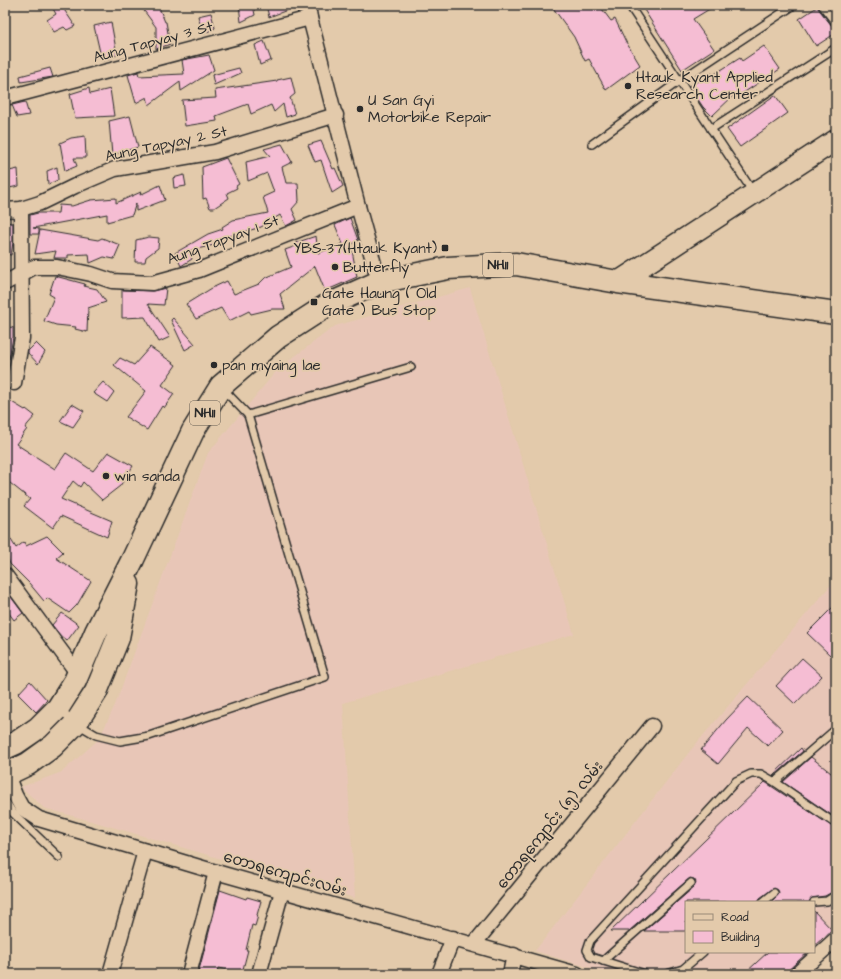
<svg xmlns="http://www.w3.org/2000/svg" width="841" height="979" font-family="'Architects Daughter','Noto Sans Myanmar',sans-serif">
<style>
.built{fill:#e8c6b7;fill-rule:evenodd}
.building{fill:#f5bdd3;stroke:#2b2b2b}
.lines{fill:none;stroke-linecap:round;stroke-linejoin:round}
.service-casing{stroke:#2b2b2b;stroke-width:10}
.minor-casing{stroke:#2b2b2b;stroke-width:17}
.secondary-casing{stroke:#2b2b2b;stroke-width:23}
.trunk-casing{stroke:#2b2b2b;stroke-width:25}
.service{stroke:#e3caab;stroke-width:7}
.minor{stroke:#e3caab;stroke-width:14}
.secondary{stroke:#e3caab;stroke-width:20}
.trunk{stroke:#e3caab;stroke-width:22}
.poi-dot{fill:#2b2b2b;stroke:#e3caab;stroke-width:1.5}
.labels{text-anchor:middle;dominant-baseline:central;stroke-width:3.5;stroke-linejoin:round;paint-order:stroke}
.shield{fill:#e3caab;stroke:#625b51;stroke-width:1}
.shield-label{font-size:14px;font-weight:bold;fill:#2b2b2b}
.street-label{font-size:15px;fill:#2b2b2b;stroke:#e3caab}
.poi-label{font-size:15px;fill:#2b2b2b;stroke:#e3caab;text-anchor:start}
</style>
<rect width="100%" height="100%" fill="#e3caab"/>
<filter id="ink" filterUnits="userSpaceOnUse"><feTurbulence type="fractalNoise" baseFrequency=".025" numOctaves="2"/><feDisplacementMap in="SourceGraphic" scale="8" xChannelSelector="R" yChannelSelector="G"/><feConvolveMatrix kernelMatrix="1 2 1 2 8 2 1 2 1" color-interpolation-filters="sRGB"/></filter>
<g filter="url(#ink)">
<!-- built -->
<g class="built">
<polygon points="470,288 574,634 343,703 355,898 102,824 44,808 21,787 62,772 99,739 115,705 208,453 278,369 335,326"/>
<path d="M836 579V934L793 974H610L535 951 690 751ZM686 902H814V952H686Z"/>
</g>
<!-- building -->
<g class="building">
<polygon points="51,5 61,5 75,26 67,30 64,27 54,32 47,20 56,14"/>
<polygon points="151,5 158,5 165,22 166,22 170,44 156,49 156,27 142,8"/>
<polygon points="239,5 253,5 255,15 241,22"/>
<polygon points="266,5 298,5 298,6 269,17"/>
<polygon points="551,5 599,5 611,21 615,19 626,42 640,65 606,90 589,59 585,61 574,37"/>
<polygon points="641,5 716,5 693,19 714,49 682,70"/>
<polygon points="828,5 836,5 836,15"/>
<polygon points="817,7 832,26 836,28 836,33 816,46 799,19"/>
<polygon points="211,13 215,28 203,34 198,16"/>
<polygon points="111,22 117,55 102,61 94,26"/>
<polygon points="264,41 271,60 260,65 255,45"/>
<polygon points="764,46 780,69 737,97 735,94 712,116 703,107 689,86 712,73 713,75 740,58 742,61"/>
<polygon points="209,55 214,70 181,91 180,82 149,105 147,97 136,103 128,75 138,72 139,76 184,74 182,60"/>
<polygon points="50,68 53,77 21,82 20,76"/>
<polygon points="239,68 241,73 214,85 212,75"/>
<polygon points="291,77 295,94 290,98 295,114 286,117 283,104 274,112 271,105 251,114 248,104 216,116 217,121 185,126 182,100 216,98 215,90 277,81 277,80"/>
<polygon points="89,88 90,94 110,89 114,116 75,118 70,94"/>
<polygon points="775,95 788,113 740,147 727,129"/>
<polygon points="25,102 29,115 17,117 12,105"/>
<polygon points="130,116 138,147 112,155 109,121"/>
<polygon points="85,136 86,158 74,158 77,166 65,171 60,143 71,138"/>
<polygon points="321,141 333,169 335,168 343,186 332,193 321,160 315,162 308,145"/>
<polygon points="282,144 292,162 282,167 286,183 298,183 299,201 292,209 297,220 286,226 280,215 261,227 227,237 218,244 189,251 192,259 181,266 175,253 208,234 223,229 222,227 233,220 268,213 263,197 274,192 267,173 248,181 246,162 270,156 264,149"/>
<polygon points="226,158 239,184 236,186 237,188 227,193 229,198 214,208 210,208 206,198 203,199 202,167"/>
<polygon points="57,167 58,180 48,184 47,171"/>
<polygon points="18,169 19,186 9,188 5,172"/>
<polygon points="184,175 186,186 174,188 173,178"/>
<polygon points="160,185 165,200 136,211 136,203 132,215 107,222 107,214 33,228 39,229 39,234 30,234 30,215 38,213 58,213 59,205 72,206 91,200 116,198 116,203 141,192 140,195"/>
<polygon points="350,218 358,240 351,245 357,277 325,291 315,266 280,294 285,309 272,309 251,314 249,311 229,321 221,308 196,319 186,304 212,288 227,281 234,294 259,284 265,278 291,267 285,250 296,246 295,243 316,236 318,253 343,244 335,225"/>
<polygon points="5,222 13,223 13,242 11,255 5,254"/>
<polygon points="40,230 98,240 102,238 120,245 114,259 104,257 90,263 89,254 68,255 68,258 54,258 56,251 35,254"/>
<polygon points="149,237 159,238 158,248 146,257 145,262 135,262 136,240"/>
<polygon points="55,276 85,284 84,286 97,289 106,302 88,308 87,332 75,329 76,327 56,325 44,321 54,297 49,294"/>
<polygon points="166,288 164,305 148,304 170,337 159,342 145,317 122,318 122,290 152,291"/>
<polygon points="173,318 195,344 185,350 171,320"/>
<polygon points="13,327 13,337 9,359 5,358 5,328"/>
<polygon points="36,343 45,352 38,364 28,353 28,351"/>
<polygon points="150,347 176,365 162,385 174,394 164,408 162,406 147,430 126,417 146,391 114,365 120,358 134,365"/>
<polygon points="103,382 114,392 107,402 93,393"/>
<polygon points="5,398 25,410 26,409 35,416 28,424 25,428 27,429 16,444 55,469 66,453 93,471 108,452 133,466 120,486 102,500 83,482 80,487 73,481 61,499 112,521 107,537 61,516 53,528 24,506 30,499 5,479"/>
<polygon points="72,404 84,411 73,427 60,421"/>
<polygon points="5,530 16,548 24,542 26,546 47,536 63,552 56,558 91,581 77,605 69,613 47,598 44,601 29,583 10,564 5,551"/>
<polygon points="5,589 23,613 14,620 5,608"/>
<polygon points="836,604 836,649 830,655 807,633"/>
<polygon points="62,613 79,625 67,641 61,636 52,625"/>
<polygon points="802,658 822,676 795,704 776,686"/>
<polygon points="30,681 47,700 36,712 18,694"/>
<polygon points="748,697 783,730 768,746 748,728 718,764 701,750 726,720"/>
<polygon points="801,748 803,751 774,776 773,775"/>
<polygon points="811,757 836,777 836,818 783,782"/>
<polygon points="765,782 836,829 836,890 825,896 812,898 809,902 771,902 779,894 778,890 774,888 760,898 758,902 686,902 686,931 644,931 694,887 696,882 694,879 690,878 629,931 611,931"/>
<polygon points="220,890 246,899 247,897 261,901 257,915 258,916 255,926 252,925 246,950 248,950 242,973 218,968 217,974 198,974"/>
<polygon points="814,911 832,930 814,946"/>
<polygon points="768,952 808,952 784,974 744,974"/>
</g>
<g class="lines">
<!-- service casing -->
<g class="service-casing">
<g id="service">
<polyline points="629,5 753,192"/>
<polyline points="822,5 836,23"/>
<polyline points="711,129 836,48"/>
<polyline points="592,144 679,81 794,5"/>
<polyline points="248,415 411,367"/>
<polyline points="59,709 76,723 96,735 120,741 149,736 325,677 248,415 223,389"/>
<polyline points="775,782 836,729"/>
<polyline points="5,801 13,813 59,857"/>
<polyline points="763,902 774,893"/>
<polyline points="814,902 827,901 836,895"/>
<polyline points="603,961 691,883"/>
<polyline points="645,974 591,957 587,950 590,941 736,781 751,774 761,774 775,782 836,824"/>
<polyline points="667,974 683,969 703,952"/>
</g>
</g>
<!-- minor casing -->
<g class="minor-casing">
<g id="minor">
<polyline points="308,5 310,18 358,206 379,282"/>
<polyline points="5,98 310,18"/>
<polyline points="5,210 21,209 40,203 75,186 115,169 215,152 336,115"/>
<polyline points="5,283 34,267 57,267 91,274 112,281 152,283 199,270 358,206"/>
<polyline points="14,383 22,338 21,209"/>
<polyline points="5,575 78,674"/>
<polyline points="7,775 15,795 22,808 39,819 216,872 577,974"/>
<polyline points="474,944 652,726"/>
<polyline points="110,974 145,851"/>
<polyline points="189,974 216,872"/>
<polyline points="259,974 282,891"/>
<polyline points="439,974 453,938"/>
<polyline points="510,974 514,955"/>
<polyline points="797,974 836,939"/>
</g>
</g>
<!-- secondary casing -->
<g class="secondary-casing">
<polyline id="secondary" points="618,282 836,140"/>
</g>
<!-- trunk casing -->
<g class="trunk-casing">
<g id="trunk">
<polyline points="5,748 16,743 38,728 58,708 75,681 96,632 133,559 193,431 221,386 278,337 326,306 379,282 448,268 516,264 618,282 836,313"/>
<polyline points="5,775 28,764 53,746 76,723 96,692 118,638 128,584"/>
</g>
</g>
<!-- service -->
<use href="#service" class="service"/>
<!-- minor -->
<use href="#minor" class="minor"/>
<!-- secondary -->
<use href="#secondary" class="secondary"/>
<!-- trunk -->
<use href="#trunk" class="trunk"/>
</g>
</g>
<!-- markers -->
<g class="poi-dot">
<circle cx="628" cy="86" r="4"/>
<circle cx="360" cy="109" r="4"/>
<rect x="441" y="244" width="8" height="8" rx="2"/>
<circle cx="335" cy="267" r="4"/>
<rect x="310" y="298" width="8" height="8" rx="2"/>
<circle cx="214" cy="365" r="4"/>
<circle cx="106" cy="476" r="4"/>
</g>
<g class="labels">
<!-- shield labels -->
<g class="shield">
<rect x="483" y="253" width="30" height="24" rx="3"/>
<rect x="190" y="401" width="30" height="24" rx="3"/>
</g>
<g class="shield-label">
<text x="498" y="265">NH11</text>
<text x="205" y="413">NH11</text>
</g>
<!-- street labels -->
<g class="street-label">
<text transform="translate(153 42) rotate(-15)">Aung Tapyay 3 St</text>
<text transform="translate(166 144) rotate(-12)">Aung Tapyay 2 St</text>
<text transform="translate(223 240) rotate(-20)">Aung Tapyay 1 St</text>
<text transform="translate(550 825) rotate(-51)">တောရကျောင်း (၅) လမ်း</text>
<text transform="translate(285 874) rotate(16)">တောရကျောင်းလမ်း</text>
</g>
<!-- poi labels -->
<g class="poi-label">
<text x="636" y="77">Htauk Kyant Applied<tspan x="636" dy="17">Research Center</tspan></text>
<text x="368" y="100">U San Gyi<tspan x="368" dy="17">Motorbike Repair</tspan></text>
<text x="437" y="248" text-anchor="end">YBS-37(Htauk Kyant)</text>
<text x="343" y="267">Butterfly</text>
<text x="322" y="293">Gate Haung ( Old<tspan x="322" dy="17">Gate ) Bus Stop</tspan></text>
<text x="222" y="365">pan myaing lae</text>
<text x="114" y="476">win sanda</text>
</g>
</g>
<!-- margin -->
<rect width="841" height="979" fill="none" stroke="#e3caab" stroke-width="20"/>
<rect x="10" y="10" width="821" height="959" fill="none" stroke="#2b2b2b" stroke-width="1.5" filter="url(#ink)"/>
<!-- legend -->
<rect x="685" y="901" width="130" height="52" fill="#e3caab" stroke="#998a78"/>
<rect x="693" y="914" width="20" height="6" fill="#e3caab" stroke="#998a78"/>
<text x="721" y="921" font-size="12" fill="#2b2b2b">Road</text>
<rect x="693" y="931" width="20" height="12" fill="#f5bdd3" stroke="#998a78"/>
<text x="721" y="941" font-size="12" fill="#2b2b2b">Building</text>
</svg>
